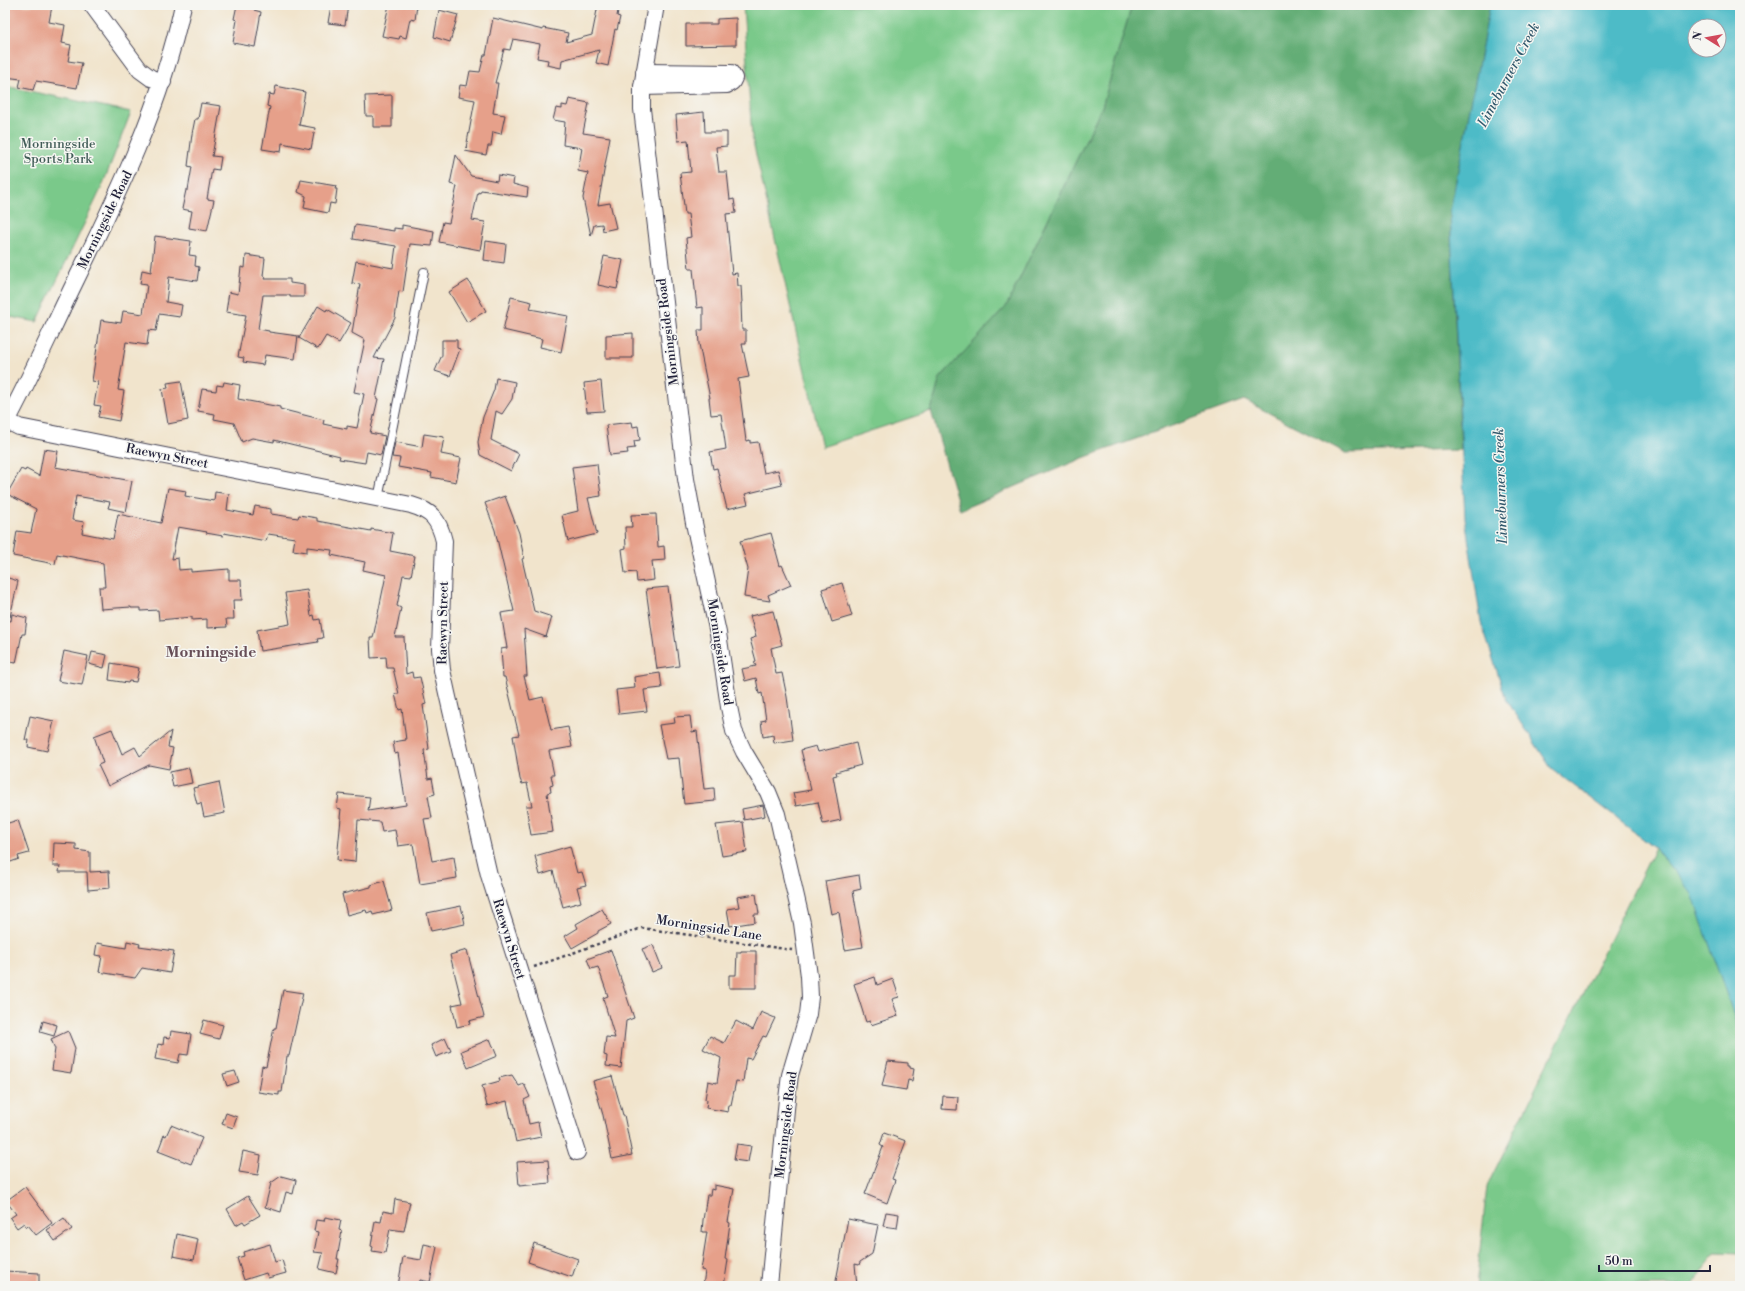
<svg xmlns="http://www.w3.org/2000/svg" width="1745" height="1291" font-family="'Libre Bodoni',serif">
<style>
.green{fill:#7ac98a;stroke:#4e7662}
.forest{fill:#63ad76;stroke:#426858}
.water{fill:#4dbbc7;stroke:#386e81;fill-rule:evenodd}
.building{fill:#e6a08a}
.lines{fill:none;stroke-linecap:round;stroke-linejoin:round}
.lane-casing{stroke:#413f51;stroke-width:10}
.street-casing{stroke:#413f51;stroke-width:18}
.path{stroke:#413f51;stroke-width:2.5;stroke-dasharray:3 3;stroke-linecap:butt}
.lane{stroke:#fff;stroke-width:8}
.street{stroke:#fff;stroke-width:16}
.labels{text-anchor:middle;dominant-baseline:central;stroke-width:3;stroke-linejoin:round;paint-order:stroke}
.park-label{font-size:13px;fill:#415c57;stroke:#f6f6f2}
.street-label{font-size:13px;fill:#22223b;stroke:#f6f6f2}
.water-label{font-size:14px;font-style:italic;fill:#31586c;stroke:#f6f6f2}
.quarter-label{font-size:15px;font-weight:bold;fill:#674e57;stroke:#f6f6f2}
</style>
<rect width="100%" height="100%" fill="#f6f6f2"/>
<filter id="ink" filterUnits="userSpaceOnUse"><feTurbulence type="fractalNoise" baseFrequency=".025" numOctaves="2"/><feDisplacementMap in="SourceGraphic" scale="8" xChannelSelector="R" yChannelSelector="G"/><feConvolveMatrix kernelMatrix="1 2 1 2 8 2 1 2 1" color-interpolation-filters="sRGB"/></filter>
<filter id="wash" filterUnits="userSpaceOnUse"><feTurbulence type="fractalNoise" baseFrequency=".012" numOctaves="4" result="noise"/><feDisplacementMap in="SourceGraphic" scale="16" xChannelSelector="R" yChannelSelector="G"/><feGaussianBlur stdDeviation="0.9" result="paint"/><feColorMatrix in="noise" values="0 0 0 0 0 0 0 0 0 0 0 0 0 0 0 0 0 1.4 0 .05"/><feComposite in="paint" operator="in"/></filter>
<g filter="url(#wash)">
<rect width="100%" height="100%" fill="#f1e4cc"/>
<!-- green -->
<g class="green">
<polygon points="743,5 1132,5 1102,107 1006,307 940,378 931,411 822,447 752,137"/>
<polygon points="5,86 131,112 101,189 37,322 5,316"/>
<polygon points="1740,803 1740,1253 1715,1252 1692,1286 1476,1286 1487,1186 1655,848 1619,820"/>
</g>
<!-- forest -->
<polygon class="forest" points="1132,5 1490,5 1450,212 1461,450 1346,453 1244,400 1083,458 960,510 931,411 940,378 1006,307 1102,107"/>
<!-- water -->
<path class="water" d="M1490 5H1740V1029L1737 1025 1692 894 1655 848 1551 768 1506 699 1481 622 1465 518 1450 212ZM1695 26H1719V50H1695Z"/>
<g id="blocks">
<!-- building -->
<g class="building">
<polygon points="5,5 52,6 49,22 65,25 62,43 71,45 68,61 82,63 77,88 36,81 33,90 19,87 21,79 5,77"/>
<polygon points="237,5 255,5 254,10 261,12 255,47 233,43 237,20 234,19"/>
<polygon points="331,5 348,5 345,25 328,23"/>
<polygon points="389,5 417,5 415,20 410,19 406,38 400,36 399,39 382,36"/>
<polygon points="598,5 619,5 617,16 620,17 617,30 615,29 608,66 596,63 599,50 562,60 561,68 547,65 548,60 537,58 540,44 513,39 510,50 504,49 495,83 498,83 493,113 505,115 501,134 493,132 491,146 488,146 486,155 465,151 468,148 466,148 475,100 458,97 460,85 467,86 470,71 480,72 484,55 486,55 493,18 543,30 543,28 568,33 566,42 592,35"/>
<polygon points="439,10 458,15 450,42 434,37"/>
<polygon points="736,18 736,45 686,46 686,24 717,24 717,19"/>
<polygon points="276,86 305,92 299,125 315,128 311,149 282,143 281,152 262,149 270,107 267,106 269,94 274,95"/>
<polygon points="392,95 392,127 373,127 373,116 366,116 365,96"/>
<polygon points="569,99 589,103 583,133 610,137 598,205 610,203 616,228 603,231 602,224 594,225 591,236 583,198 588,173 578,171 582,148 563,145 565,122 553,120 556,108 562,109 562,105 567,106"/>
<polygon points="201,103 221,106 212,156 221,157 219,170 212,169 207,199 214,200 207,231 189,228 192,211 182,209 186,190 188,190 192,167 188,166 192,134 195,119 198,119"/>
<polygon points="704,112 705,132 727,132 727,146 716,147 719,172 727,172 730,200 734,199 736,213 726,214 732,274 737,273 738,286 741,286 742,303 741,303 742,330 746,330 746,344 742,344 749,377 738,379 746,441 750,440 750,443 758,442 764,473 778,470 782,485 745,494 748,504 727,509 717,468 713,469 710,452 726,449 721,414 711,415 709,398 710,398 699,344 698,330 703,330 703,307 697,308 693,269 689,269 686,238 691,237 688,214 685,214 680,173 691,172 688,140 678,141 676,115"/>
<polygon points="456,155 471,176 497,181 498,175 514,178 513,184 528,188 527,197 481,190 480,193 478,192 472,220 485,222 480,250 439,242 443,222 449,223 457,186 450,184"/>
<polygon points="301,180 336,186 335,189 337,189 335,204 330,203 328,213 304,208 306,196 298,192"/>
<polygon points="355,225 394,231 394,228 402,229 402,225 434,231 432,246 410,244 403,292 399,291 395,318 374,358 384,359 376,398 378,399 370,433 385,436 381,455 367,452 365,463 339,459 340,456 274,440 274,442 252,438 242,442 234,423 214,419 215,414 198,411 202,389 216,391 217,385 223,386 224,382 240,385 238,399 280,407 280,409 324,420 323,424 347,429 347,426 357,428 364,394 354,392 365,340 352,333 360,284 352,283 356,261 393,268 396,246 353,239"/>
<polygon points="155,236 191,241 189,255 196,256 195,266 199,267 197,281 169,277 166,302 182,305 180,317 159,314 156,331 149,330 147,345 126,342 118,390 124,391 119,421 98,417 101,406 94,405 98,382 92,381 101,320 121,323 123,311 143,314 147,285 140,284 142,270 151,272"/>
<polygon points="486,241 506,244 504,263 484,260"/>
<polygon points="246,255 265,258 263,276 265,277 264,279 290,279 290,283 304,285 304,297 290,297 290,295 263,295 258,329 269,331 269,332 298,336 295,359 265,355 263,365 243,362 244,358 238,357 246,315 226,312 229,292 238,294 241,267 245,268"/>
<polygon points="604,256 623,260 617,289 598,285"/>
<polygon points="468,280 486,311 467,322 449,292"/>
<polygon points="511,297 532,302 530,309 568,316 561,352 540,347 542,339 503,330"/>
<polygon points="318,306 326,311 327,309 351,323 339,343 326,336 318,349 299,338"/>
<polygon points="633,333 633,358 606,358 606,335"/>
<polygon points="442,340 457,340 457,348 460,349 450,376 435,371 442,355"/>
<polygon points="496,378 515,382 512,399 502,414 496,411 491,440 519,454 511,471 480,455 478,442 483,417 494,390"/>
<polygon points="181,381 188,420 168,424 162,389 168,388 167,383"/>
<polygon points="601,381 604,411 587,412 584,383"/>
<polygon points="632,422 633,427 638,426 640,440 634,441 635,448 627,449 628,453 610,455 606,425"/>
<polygon points="424,434 444,437 441,454 461,458 456,482 431,477 432,473 398,467 400,458 392,457 395,442 422,447"/>
<polygon points="44,449 58,451 55,467 132,481 126,512 108,508 110,502 76,496 72,520 84,522 82,533 113,539 118,514 161,523 168,488 186,491 185,496 214,501 215,492 229,494 227,510 253,515 255,506 271,509 271,514 298,518 299,515 317,518 317,521 371,531 371,529 393,533 390,551 415,556 411,576 403,575 397,606 401,608 395,637 404,637 406,674 412,672 413,678 420,677 426,704 423,705 429,749 424,750 428,779 432,778 435,794 428,796 432,818 424,819 432,861 454,857 457,878 420,884 413,844 398,846 395,830 382,832 380,822 358,820 355,862 337,860 341,818 340,818 341,809 337,808 339,794 370,797 368,811 406,805 398,753 395,754 393,742 406,740 402,709 399,710 395,694 399,694 393,668 387,668 386,657 371,658 370,638 373,638 386,575 363,570 365,562 331,555 332,550 307,547 307,552 293,550 295,538 268,534 266,541 224,533 223,536 206,533 207,532 178,527 172,559 178,558 179,570 191,569 191,572 229,569 229,580 241,580 242,600 233,600 234,619 226,619 227,627 207,628 207,619 192,620 192,617 159,620 158,610 141,611 141,608 131,608 131,607 101,609 99,587 105,587 103,563 57,554 55,564 13,556 17,531 31,533 36,509 7,494 21,469 25,471 26,469 39,476"/>
<polygon points="597,464 601,496 588,498 597,534 568,541 562,515 578,511 572,467"/>
<polygon points="505,496 519,533 524,558 522,559 534,611 552,617 546,637 524,629 527,676 524,676 530,700 543,697 551,730 568,727 572,747 549,751 554,775 551,775 553,785 550,786 551,792 547,793 553,832 531,835 526,806 532,806 527,783 522,784 520,779 513,736 519,735 505,677 503,677 501,649 507,648 501,613 514,611 495,530 485,503"/>
<polygon points="656,514 658,547 664,546 665,560 652,561 654,580 637,582 636,572 625,573 622,549 626,548 625,527 632,527 631,515"/>
<polygon points="771,533 780,566 782,565 791,585 768,595 770,601 744,597 748,569 740,541"/>
<polygon points="5,577 18,581 10,617 5,617"/>
<polygon points="842,583 852,616 832,622 822,589"/>
<polygon points="668,587 679,666 657,669 646,589"/>
<polygon points="307,590 311,616 314,615 315,620 320,619 323,638 317,639 318,642 260,651 257,630 290,624 285,593"/>
<polygon points="773,611 782,645 771,648 776,674 782,673 787,697 793,740 774,743 773,735 763,737 761,721 766,720 762,693 759,694 756,678 745,681 742,669 756,666 754,662 756,661 750,639 756,637 750,616"/>
<polygon points="12,614 27,618 25,634 22,634 16,663 5,661 5,620 11,621"/>
<polygon points="64,651 88,656 82,685 58,681"/>
<polygon points="92,652 107,655 104,668 89,664"/>
<polygon points="111,663 139,668 136,682 129,681 128,683 109,680"/>
<polygon points="660,673 662,688 644,690 647,711 619,714 616,690 635,688 634,677"/>
<polygon points="30,716 54,721 47,751 28,747 29,740 25,740"/>
<polygon points="690,716 692,732 697,731 704,789 714,788 715,801 684,804 679,758 666,759 659,725 675,723 674,717"/>
<polygon points="112,729 122,754 135,747 140,756 171,731 168,747 173,748 169,769 149,765 108,786 98,765 103,763 94,736"/>
<polygon points="856,743 861,765 836,772 837,775 833,776 841,820 823,824 818,802 796,806 793,793 811,790 801,750 816,746 818,752"/>
<polygon points="189,768 192,783 173,787 170,772"/>
<polygon points="219,782 225,813 204,817 201,803 197,804 193,788"/>
<polygon points="763,805 765,816 744,820 742,809"/>
<polygon points="18,820 29,853 18,856 19,859 5,864 5,824"/>
<polygon points="743,822 747,852 722,856 716,825"/>
<polygon points="54,843 76,844 76,850 90,852 90,872 109,871 110,888 88,890 87,872 59,872 60,866 53,866"/>
<polygon points="570,846 577,873 582,872 586,885 577,887 581,902 563,907 553,871 540,875 535,856"/>
<polygon points="859,875 861,889 853,891 863,947 845,950 839,912 831,914 825,881"/>
<polygon points="384,881 392,910 373,915 372,911 367,913 366,910 347,915 342,894 371,887 371,885"/>
<polygon points="756,894 759,914 754,914 755,922 730,926 727,909 739,907 737,897"/>
<polygon points="461,906 465,924 431,931 427,913"/>
<polygon points="602,909 611,924 598,931 598,933 572,948 565,936 578,928 576,924"/>
<polygon points="127,941 140,944 139,946 174,951 170,973 142,968 135,978 99,972 102,956 95,955 97,943 126,948"/>
<polygon points="653,945 662,968 652,972 642,949"/>
<polygon points="467,950 484,1017 469,1021 470,1024 457,1027 452,1005 462,1003 450,955"/>
<polygon points="611,950 634,1018 626,1021 621,1068 606,1066 607,1056 604,1055 606,1037 615,1038 603,998 608,996 598,967 591,969 587,959"/>
<polygon points="741,951 756,951 756,988 729,988 729,975 736,975 737,952 741,952"/>
<polygon points="875,977 877,985 893,979 899,997 892,999 898,1016 871,1025 870,1021 866,1022 854,984"/>
<polygon points="283,990 303,993 289,1056 287,1056 282,1092 279,1092 279,1095 258,1092 262,1066 266,1067 274,1028 276,1028"/>
<polygon points="761,1012 775,1018 766,1037 763,1036 751,1059 746,1058 743,1082 736,1081 731,1105 729,1105 728,1112 706,1108 707,1100 705,1099 708,1081 717,1083 721,1058 703,1049 710,1036 724,1043 736,1021 753,1030"/>
<polygon points="204,1020 223,1025 219,1039 200,1034"/>
<polygon points="43,1021 57,1025 54,1036 40,1032"/>
<polygon points="68,1031 75,1048 71,1073 52,1070 55,1049 51,1039"/>
<polygon points="171,1031 191,1034 188,1055 180,1054 178,1063 155,1059 158,1044 163,1045 164,1037 170,1038"/>
<polygon points="445,1038 451,1051 436,1057 431,1045"/>
<polygon points="490,1039 497,1056 468,1068 461,1051"/>
<polygon points="888,1061 908,1063 908,1066 910,1066 910,1068 914,1069 912,1081 908,1080 906,1090 882,1086"/>
<polygon points="235,1071 239,1082 227,1086 223,1074"/>
<polygon points="512,1075 519,1086 524,1084 530,1097 524,1100 529,1124 538,1122 541,1137 516,1142 507,1101 487,1106 482,1086 500,1081 499,1078"/>
<polygon points="612,1076 623,1115 624,1115 632,1155 612,1159 603,1115 593,1081"/>
<polygon points="943,1096 958,1097 957,1110 942,1109"/>
<polygon points="226,1113 237,1117 233,1128 222,1124"/>
<polygon points="171,1125 202,1138 191,1164 158,1151 164,1135 166,1136"/>
<polygon points="884,1133 906,1141 892,1179 895,1180 887,1203 865,1194 883,1147 880,1145"/>
<polygon points="737,1144 751,1146 748,1162 734,1160"/>
<polygon points="243,1151 261,1155 258,1175 239,1172"/>
<polygon points="548,1160 550,1183 519,1186 517,1162"/>
<polygon points="281,1176 296,1180 293,1194 286,1192 281,1212 265,1207 271,1183"/>
<polygon points="714,1185 734,1189 728,1222 730,1223 725,1259 728,1260 724,1286 703,1286 705,1271 701,1270 707,1232 702,1232 703,1220 707,1195 710,1195 711,1189 714,1190"/>
<polygon points="25,1187 52,1223 36,1235 28,1225 26,1227 24,1223 17,1228 10,1218 16,1214 6,1201"/>
<polygon points="248,1196 260,1215 245,1224 243,1221 236,1225 227,1209"/>
<polygon points="395,1199 410,1202 404,1231 390,1229 385,1253 372,1251 373,1247 371,1246 375,1221 381,1222 383,1211 393,1213"/>
<polygon points="886,1212 899,1214 897,1228 883,1226"/>
<polygon points="325,1217 341,1220 339,1230 342,1231 337,1259 339,1259 336,1273 319,1269 323,1253 314,1252 318,1232 314,1231 316,1220 324,1221"/>
<polygon points="64,1218 72,1229 55,1241 47,1230"/>
<polygon points="848,1219 878,1225 872,1254 860,1262 859,1265 855,1264 857,1286 835,1286"/>
<polygon points="177,1234 198,1239 194,1260 173,1256"/>
<polygon points="534,1243 578,1259 572,1277 528,1262"/>
<polygon points="270,1244 275,1262 282,1260 286,1273 268,1278 266,1273 244,1280 237,1258 244,1256 243,1252"/>
<polygon points="424,1244 437,1247 430,1282 420,1280 419,1286 398,1286 403,1257 421,1260"/>
<polygon points="5,1271 39,1273 39,1286 5,1286"/>
</g>
</g>
</g>
<g filter="url(#ink)">
<use href="#blocks" fill-opacity="0" stroke="#413f51" stroke-width="1"/>
<g class="lines">
<!-- lane casing -->
<g class="lane-casing">
<polyline id="lane" points="378,499 424,272"/>
</g>
<!-- street casing -->
<g class="street-casing">
<g id="street">
<polyline points="92,5 140,70 151,78 163,82"/>
<polyline points="656,5 642,87 642,109 686,479 694,523 718,633 729,707 734,731 744,752 768,792 777,814 802,923 809,976 810,997 808,1014 790,1075 787,1099 769,1286"/>
<polyline points="642,87 727,85 732,82 734,78 731,73 644,72"/>
<path d="M7 421 19 427 411 505C432 511 439 520 444 541L440 649 442 670 447 693 489 875 577 1152"/>
<path d="M5 425C30 379 51 331 74 284 119 192 161 106 183 5"/>
</g>
</g>
<!-- path -->
<polyline class="path" points="534,967 642,928 792,950"/>
<!-- lane -->
<use href="#lane" class="lane"/>
<!-- street -->
<use href="#street" class="street"/>
</g>
</g>
<g class="labels">
<!-- park labels -->
<g class="park-label">
<text x="58" y="144">Morningside<tspan x="58" dy="15">Sports Park</tspan></text>
</g>
<!-- street labels -->
<g class="street-label">
<text transform="translate(105 220) rotate(-64)">Morningside Road</text>
<text transform="translate(668 332) rotate(-97)">Morningside Road</text>
<text transform="translate(167 456) rotate(11)">Raewyn Street</text>
<text transform="translate(443 623) rotate(-89)">Raewyn Street</text>
<text transform="translate(720 652) rotate(81)">Morningside Road</text>
<text transform="translate(709 928) rotate(9)">Morningside Lane</text>
<text transform="translate(509 939) rotate(73)">Raewyn Street</text>
<text transform="translate(786 1125) rotate(-83)">Morningside Road</text>
</g>
<!-- water labels -->
<g class="water-label">
<text transform="translate(1509 75) rotate(-62)">Limeburners Creek</text>
<text transform="translate(1501 486) rotate(-92)">Limeburners Creek</text>
</g>
<!-- quarter labels -->
<g class="quarter-label">
<text x="211" y="652">Morningside</text>
</g>
</g>
<!-- margin -->
<rect width="1745" height="1291" fill="none" stroke="#f6f6f2" stroke-width="20"/>
<!-- north arrow -->
<g transform="translate(1707 38) rotate(281)"><circle r="19" fill="#f6f6f2" stroke="#a1a1a9"/>
<path d="M0-3L7 15L0 10L-7 15Z" fill="#d1495b"/>
<text y="-6" font-size="11" font-weight="bold" text-anchor="middle" fill="#22223b">N</text>
</g>
<!-- scale -->
<path d="M1599 1265v6h111v-6" fill="none" stroke="#22223b" stroke-width="2"/>
<text x="1605" y="1265" font-size="12" fill="#22223b" stroke="#f6f6f2" stroke-width="3" paint-order="stroke">50 m</text>
</svg>
